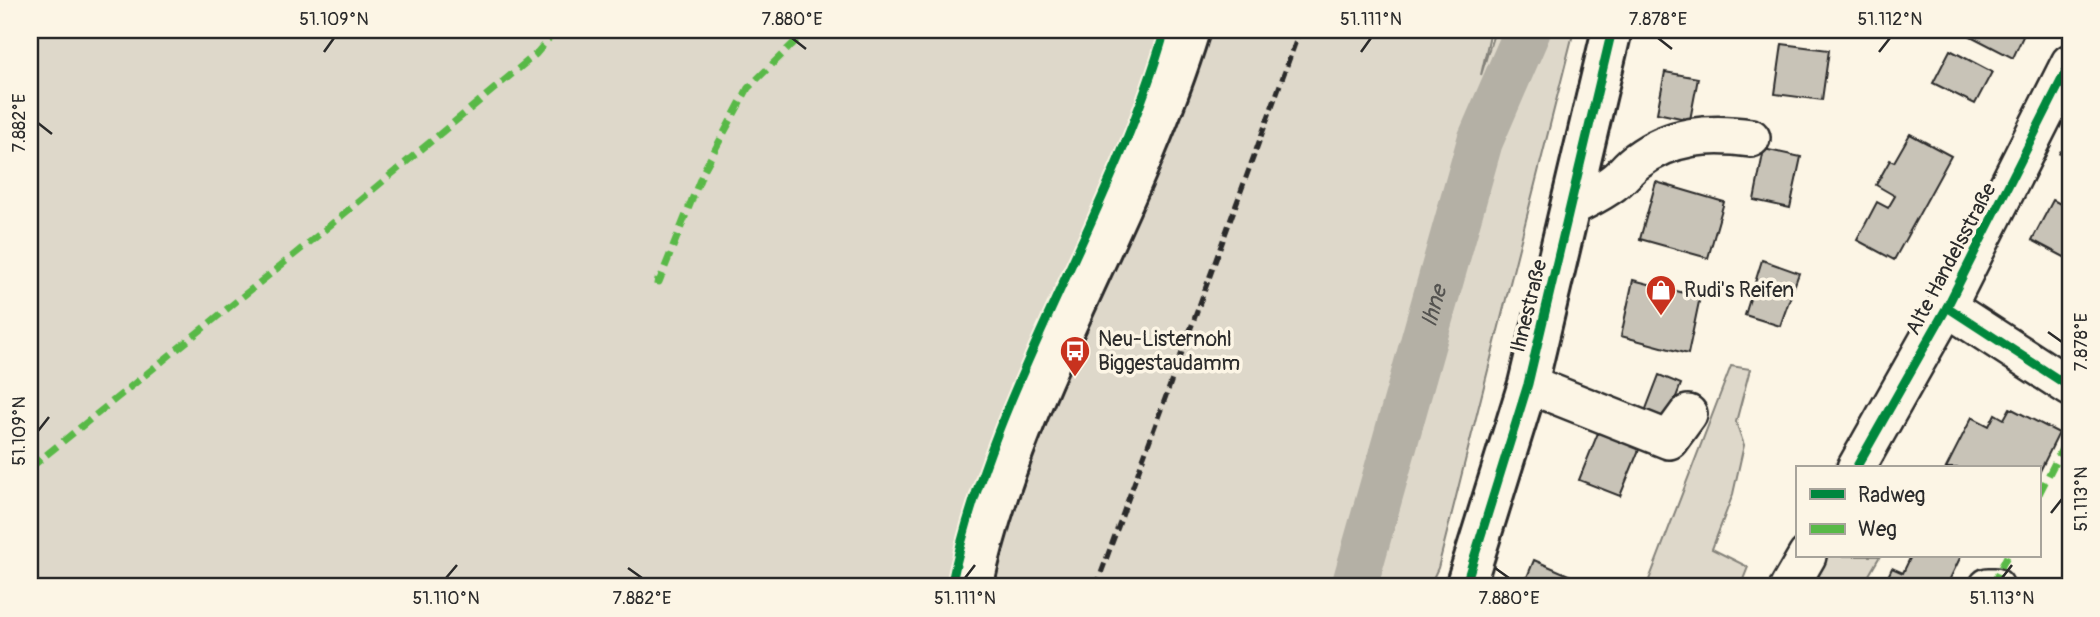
<svg xmlns="http://www.w3.org/2000/svg" width="2100" height="617" font-family="Pangolin,sans-serif">
<style>
.green{fill:#ded8ca;stroke:#84827a;stroke-width:2}
.lines{fill:none;stroke-linecap:round;stroke-linejoin:round}
.river{stroke:#b4b0a5;stroke-width:46}
.building{fill:#c8c3b7;stroke:#2b2b2b;stroke-width:2}
.minor-casing{stroke:#2b2b2b;stroke-width:42}
.major-casing{stroke:#2b2b2b;stroke-width:44}
.path{stroke:#2b2b2b;stroke-width:4.5;stroke-dasharray:2 5;stroke-linecap:butt}
.minor{stroke:#fcf5e5;stroke-width:37}
.major{stroke:#fcf5e5;stroke-width:38}
.rail{stroke:#2b2b2b;stroke-width:5;stroke-dasharray:10 5;stroke-linecap:butt}
.quiet{stroke:#58b947;stroke-width:7;stroke-dasharray:14 7;stroke-linecap:butt}
.cycleway-casing{stroke:#fcf5e5;stroke-width:13}
.cycleway{stroke:#00873e;stroke-width:9}
.ticks{fill:none;stroke:#2b2b2b;stroke-width:2.5}
.labels{text-anchor:middle;dominant-baseline:central;stroke-width:7;stroke-linejoin:round;paint-order:stroke}
.street-label{font-size:21px;fill:#2b2b2b;stroke:#fcf5e5}
.poi-label{font-size:21px;fill:#2b2b2b;stroke:#fcf5e5;text-anchor:start}
.water-label{font-size:23px;font-style:italic;fill:#545350;stroke:#fcf5e5}
.neatline{fill:none;stroke:#2b2b2b;stroke-width:2.5}
.ticks-label{font-size:18px;text-anchor:middle;fill:#2b2b2b}
</style>
<rect width="100%" height="100%" fill="#fcf5e5"/>
<filter id="ink" filterUnits="userSpaceOnUse"><feTurbulence type="fractalNoise" baseFrequency=".0143" numOctaves="2"/><feDisplacementMap in="SourceGraphic" scale="14" xChannelSelector="R" yChannelSelector="G"/><feConvolveMatrix kernelMatrix="1 2 1 2 8 2 1 2 1" color-interpolation-filters="sRGB"/></filter>
<g filter="url(#ink)">
<!-- green -->
<g class="green">
<polygon points="30,30 1491,30 1481,75 1495,30 1574,30 1438,568 1429,587 30,587"/>
<polygon points="1731,366 1750,369 1736,422 1744,445 1733,494 1712,549 1748,567 1740,587 1652,587 1649,580"/>
<polygon points="1827,556 1880,556 1862,587 1809,587"/>
</g>
<g class="lines">
<!-- river -->
<path class="river" id="s1" d="M1354 587 1480 141 1528 30"/>
</g>
<!-- building -->
<g class="building">
<polygon points="1959,30 2026,30 2013,58"/>
<polygon points="1782,44 1829,50 1822,100 1775,94"/>
<polygon points="1950,50 1992,72 1975,104 1933,83"/>
<polygon points="1665,72 1698,78 1690,120 1657,113"/>
<polygon points="1910,134 1951,156 1894,260 1857,240 1877,202 1888,208 1895,196 1876,185 1890,160 1894,162"/>
<polygon points="1764,149 1801,157 1790,208 1754,200"/>
<polygon points="1656,182 1724,202 1708,258 1640,239"/>
<polygon points="2053,200 2070,209 2070,260 2032,240"/>
<polygon points="1762,260 1799,273 1780,326 1745,315"/>
<polygon points="1633,280 1700,297 1688,354 1621,336"/>
<polygon points="1659,375 1681,384 1663,431 1641,422"/>
<polygon points="2010,408 2059,433 2039,473 2039,468 1946,468 1972,417 1989,426 1995,414 2004,419"/>
<polygon points="1602,423 1643,440 1620,496 1579,480"/>
<polygon points="1911,556 1961,556 1946,587 1883,587 1892,568 1903,573"/>
<polygon points="1534,560 1571,576 1568,583 1578,587 1523,587"/>
</g>
<g class="lines">
<!-- minor casing -->
<g class="minor-casing">
<g id="minor">
<path d="M1570 208C1584 200 1600 193 1613 183 1622 177 1628 167 1637 161 1671 135 1710 132 1751 138"/>
<polyline points="1947,307 2070,387"/>
<polyline points="1528,384 1669,440 1688,414"/>
<polyline points="1856,468 1947,307 2070,63"/>
<polyline points="1789,587 1807,556"/>
<polyline points="1988,587 1995,587"/>
</g>
</g>
<!-- major casing -->
<g class="major-casing">
<g id="major">
<path d="M973 587C1015 390 1131 221 1190 30"/>
<polyline points="1465,587 1528,384 1612,30"/>
</g>
</g>
<!-- path -->
<polyline class="path" points="2059,152 2070,158"/>
<!-- minor -->
<use href="#minor" class="minor"/>
<!-- major -->
<use href="#major" class="major"/>
<!-- rail -->
<polyline class="rail" points="1096,587 1300,30"/>
<!-- quiet -->
<g class="quiet">
<polyline points="654,281 659,282 703,172 748,88 807,30"/>
<polyline points="30,468 316,237 536,54 556,30"/>
<polyline points="2039,494 2070,433"/>
<polyline points="1992,586 2007,556"/>
</g>
<!-- cycleway casing -->
<g class="cycleway-casing">
<g id="cycleway">
<polyline points="1947,307 2070,387"/>
<polyline points="1856,468 1947,307 2070,63"/>
<path d="M951 587C991 390 1110 221 1165 30"/>
<polyline points="1465,587 1528,384 1612,30"/>
</g>
</g>
<!-- cycleway -->
<use href="#cycleway" class="cycleway"/>
</g>
</g>
<!-- ticks -->
<path class="ticks" d="M792 38 806 49M1658 38 1672 49M324 52 334 38M1361 52 1371 38M1879 52 1890 38M38 123 52 134M2048 332 2062 342M38 431 49 417M2051 513 2062 499M628 568 642 578M1495 568 1509 578M446 578 457 565M965 578 975 565M2002 578 2012 565"/>
<!-- icons -->
<defs>
<g id="shop-pin" transform="scale(1.575)"><path d="M0 17L-7.5 6A9.5 9.5 0 1 1 7.5 6Z" fill="#c8321e" stroke="#fcf5e5"/><path d="M-5-2.5h2.3a2.7 3.5 0 0 1 5.4 0H5L5.5 6h-11ZM-1.5-2.5h3a1.5 2.3 0 0 0-3 0Z" fill="#fff"/></g>
<g id="bus-pin" transform="scale(1.575)"><path d="M0 17L-7.5 6A9.5 9.5 0 1 1 7.5 6Z" fill="#c8321e" stroke="#fcf5e5"/><path d="M-5-6H5V4H4V6H2V4H-2V6H-4V4H-5ZM-3.5-4V0h7V-4ZM-3.5 1.2v1.5H-2V1.2ZM2 1.2v1.5H3.5V1.2Z" fill="#fff"/></g>
</defs>
<g fill-rule="evenodd">
<use href="#shop-pin" x="1661" y="290"/>
<use href="#bus-pin" x="1075" y="351"/>
</g>
<g class="labels">
<!-- street labels -->
<g class="street-label">
<text transform="translate(1951 259) rotate(-62)">Alte Handelsstraße</text>
<text transform="translate(1529 306) rotate(-76)">Ihnestraße</text>
</g>
<!-- poi labels -->
<g class="poi-label">
<text x="1684" y="290">Rudi's Reifen</text>
<text x="1098" y="339">Neu-Listernohl<tspan x="1098" dy="24">Biggestaudamm</tspan></text>
</g>
<!-- water labels -->
<g class="water-label">
<text stroke="none"><textPath href="#s1" startOffset="292">Ihne</textPath></text>
</g>
</g>
<!-- margin -->
<rect width="2100" height="617" fill="none" stroke="#fcf5e5" stroke-width="77"/>
<!-- legend -->
<rect x="1796" y="466" width="245" height="91" fill="#fcf5e5" stroke="#a8a49b" stroke-width="2"/>
<rect x="1810" y="489" width="35" height="10" fill="#00873e" stroke="#a8a49b" stroke-width="2"/>
<text x="1858" y="502" font-size="21" fill="#2b2b2b">Radweg</text>
<rect x="1810" y="524" width="35" height="10" fill="#58b947" stroke="#a8a49b" stroke-width="2"/>
<text x="1858" y="536" font-size="21" fill="#2b2b2b">Weg</text>
<rect x="38" y="38" width="2024" height="540" class="neatline"/>
<g class="ticks-label">
<text x="334" y="25">51.109°N</text>
<text x="792" y="25">7.880°E</text>
<text x="1371" y="25">51.111°N</text>
<text x="1658" y="25">7.878°E</text>
<text x="1890" y="25">51.112°N</text>
<text transform="translate(19 123) rotate(-90)" y="6">7.882°E</text>
<text transform="translate(2081 342) rotate(-90)" y="6">7.878°E</text>
<text transform="translate(19 431) rotate(-90)" y="6">51.109°N</text>
<text transform="translate(2081 499) rotate(-90)" y="6">51.113°N</text>
<text x="446" y="604">51.110°N</text>
<text x="642" y="604">7.882°E</text>
<text x="965" y="604">51.111°N</text>
<text x="1509" y="604">7.880°E</text>
<text x="2002" y="604">51.113°N</text>
</g>
</svg>
